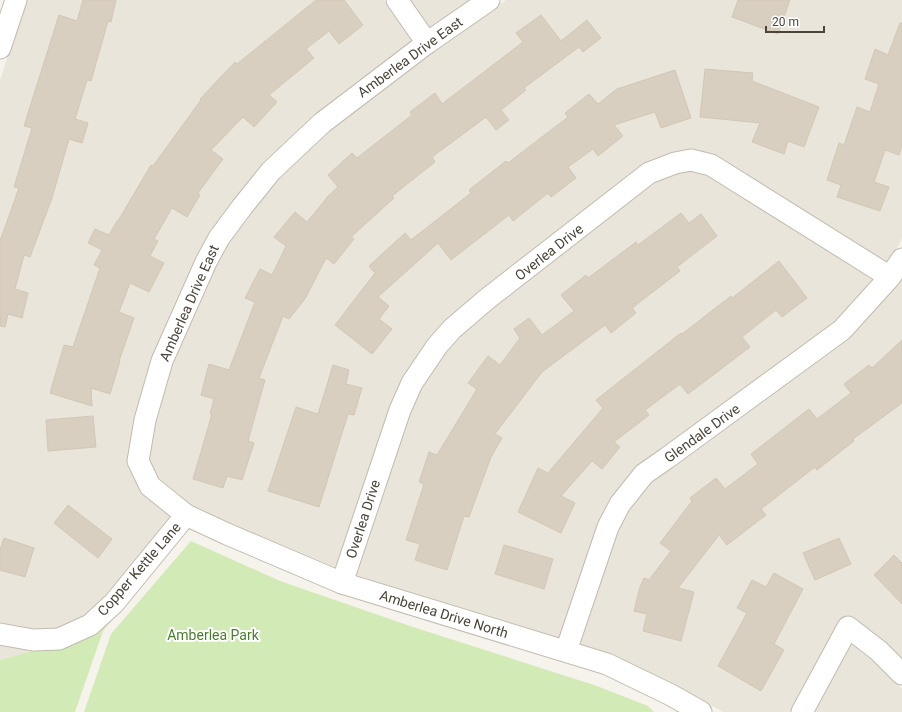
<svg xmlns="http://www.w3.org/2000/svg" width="902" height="712" font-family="Roboto,sans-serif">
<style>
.residential{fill:#eae5da}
.green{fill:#d2eab5}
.building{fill:#d8cfc1;stroke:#d3c7b4}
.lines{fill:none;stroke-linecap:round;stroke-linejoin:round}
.minor-casing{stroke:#c2bbae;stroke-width:23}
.minor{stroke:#fff;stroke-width:21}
.labels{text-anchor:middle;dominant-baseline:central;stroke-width:4;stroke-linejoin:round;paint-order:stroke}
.street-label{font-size:14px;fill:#4b4439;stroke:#fff}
.park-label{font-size:14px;fill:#4a7f2a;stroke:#fff}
</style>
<rect width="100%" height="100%" fill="#f6f3ec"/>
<!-- residential -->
<g class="residential">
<polygon points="26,0 384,0 412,41 317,114 265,163 234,200 128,459 129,466 142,492 171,517 107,595 85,616 57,628 35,629 0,622 0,80"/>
<polygon points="410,0 471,0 430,28"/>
<polygon points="506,0 902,0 902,238 897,248 887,262 716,155 694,149 672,152 644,164 446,321 337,568 232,524 192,505 159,478 148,458 155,422 172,364 215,267 227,244 278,178 328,131 433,52"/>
<polygon points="690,171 706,175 873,279 836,322 637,467 560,638 356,575 409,414 420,388 445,353 459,337 493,308 653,183 677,173"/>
<polygon points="902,277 902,658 886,643 854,618 839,622 790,712 723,712 675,685 612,654 579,644 617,532 628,510 650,482 673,468 848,340 891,291 893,291"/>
<polygon points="850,643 872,660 902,689 902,712 813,712"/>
<polygon points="0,645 33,651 0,660"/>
</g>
<!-- green -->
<g class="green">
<polygon points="191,541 280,581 413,627 597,686 648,706 654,712 84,712 111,634"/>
<polygon points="117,614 103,631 75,712 0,712 0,660 33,651 58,650 86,639"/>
</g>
<!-- building -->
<g class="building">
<polygon points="83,0 116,0 111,22 108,21 91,81 87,80 75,119 88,123 82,143 69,139 52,198 30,257 24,255 15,289 28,293 22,318 8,314 5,327 0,326 0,241 19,188 14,187 32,128 24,126 59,15 77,21"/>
<polygon points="316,0 344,0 363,25 339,44 329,31 306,49 314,58 269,95 277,102 254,127 243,117 211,150 223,159 198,193 200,195 187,217 172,208 154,239 158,241 150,256 164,263 149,292 130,283 119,312 134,318 119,361 120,361 110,394 91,388 92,406 50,393 64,345 73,347 100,268 94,265 102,250 88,243 95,229 109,235 117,221 118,221 151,165 153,166 201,100 200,99 235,62 237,64"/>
<polygon points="738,0 790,0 778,34 732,17"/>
<polygon points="541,15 561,41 587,20 601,38 583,52 579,47 524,88 526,90 501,110 509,120 496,130 486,117 432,157 435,162 392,196 394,198 351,237 354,239 334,264 326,258 305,299 289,319 283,316 259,378 265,380 248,441 254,443 242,480 227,476 223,488 193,479 212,414 210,414 214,399 201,395 209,364 229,370 255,302 245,298 260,269 272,275 286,246 274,237 295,212 307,222 326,199 326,198 338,187 328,175 352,153 357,158 412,115 410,112 435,93 442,104 523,42 516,33"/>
<polygon points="900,23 902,23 902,146 899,155 885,150 874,182 889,187 880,211 837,197 841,185 827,180 839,143 844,145 857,107 870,112 879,84 865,79 875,49 888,55"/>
<polygon points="705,69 753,73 752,81 819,107 804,147 788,141 784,154 752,142 760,123 700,117"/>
<polygon points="675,70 691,118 661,128 655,112 614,125 623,136 598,156 593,149 568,167 576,178 551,197 548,193 513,221 509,215 451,260 438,243 378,297 389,306 379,319 392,329 372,354 335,325 375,273 369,266 405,233 411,240 471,193 469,190 506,161 508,163 568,117 565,113 589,94 598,104 617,89"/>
<polygon points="681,213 689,223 701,214 717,236 677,267 680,271 632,308 636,313 611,333 605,325 542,372 495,434 502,438 491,457 469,517 464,516 447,570 415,560 420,544 406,540 424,484 419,482 429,452 437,455 477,389 468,383 488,356 500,365 520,338 514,329 529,318 542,335 574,311 561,295 586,275 588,278 636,242 638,245"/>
<polygon points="779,261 807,298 782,317 776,310 742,337 750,347 688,394 680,384 645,410 649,415 614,442 620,447 602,469 592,461 561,496 575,503 561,533 518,512 538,468 548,473 603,408 596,400 681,333 682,334 731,296 732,298"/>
<polygon points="902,340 902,403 853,439 854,441 817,470 815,467 761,509 766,515 727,545 719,535 678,588 694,592 681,641 643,631 647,614 634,611 640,587 644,578 649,580 671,551 660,543 692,501 690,498 716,478 725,489 758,464 751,454 809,409 817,419 851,393 844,384 869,365 872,368"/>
<polygon points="333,365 349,370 346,384 362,388 354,415 348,414 319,507 268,491 296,407 318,414"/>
<polygon points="93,416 96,447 48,451 46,420"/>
<polygon points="68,505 112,539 98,558 54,523"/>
<polygon points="4,538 34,548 25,577 0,570 0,550"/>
<polygon points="839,538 851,564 815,580 803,553"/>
<polygon points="504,545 553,559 544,589 495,574"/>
<polygon points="894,555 902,563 902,604 874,575"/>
<polygon points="774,573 803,589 774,644 784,650 761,691 718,666 747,613 737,608 752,580 766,587"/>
</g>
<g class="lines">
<!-- minor casing -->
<g class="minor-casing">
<g id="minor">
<polyline points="397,0 427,43"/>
<polyline points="489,0 427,43 322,123 271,171 242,207 219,238 206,262 162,361 145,420 138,461 150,486 186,515 227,534 342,583 607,664 671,695 701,712"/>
<polyline points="0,48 16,0"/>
<polyline points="342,583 400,410 412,383 437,346 452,329 487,299 649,173 675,163 691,160 711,165 890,277"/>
<polyline points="0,634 33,640 59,639 90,625 114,603 186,515"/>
<polyline points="566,651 608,527 620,504 644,474 667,458 842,330 890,277 902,259"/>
<polyline points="802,712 848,627 879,651 902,674"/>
</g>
</g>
<!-- minor -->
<use href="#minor" class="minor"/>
</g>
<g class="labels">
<!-- street labels -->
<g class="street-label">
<text transform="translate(410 57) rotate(-36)">Amberlea Drive East</text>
<text transform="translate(549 252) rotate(-38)">Overlea Drive</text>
<text transform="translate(189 303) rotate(-66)">Amberlea Drive East</text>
<text transform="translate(702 433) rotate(-36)">Glendale Drive</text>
<text transform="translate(363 519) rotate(-72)">Overlea Drive</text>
<text transform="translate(139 569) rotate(-49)">Copper Kettle Lane</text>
<text transform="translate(444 614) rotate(17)">Amberlea Drive North</text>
</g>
<!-- park labels -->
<g class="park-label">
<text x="213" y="635">Amberlea Park</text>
</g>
</g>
<!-- scale -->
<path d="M766 26v6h58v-6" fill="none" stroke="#4b4439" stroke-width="2"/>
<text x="772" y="26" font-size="12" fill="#4b4439" stroke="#ffffff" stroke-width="3" paint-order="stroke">20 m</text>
</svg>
